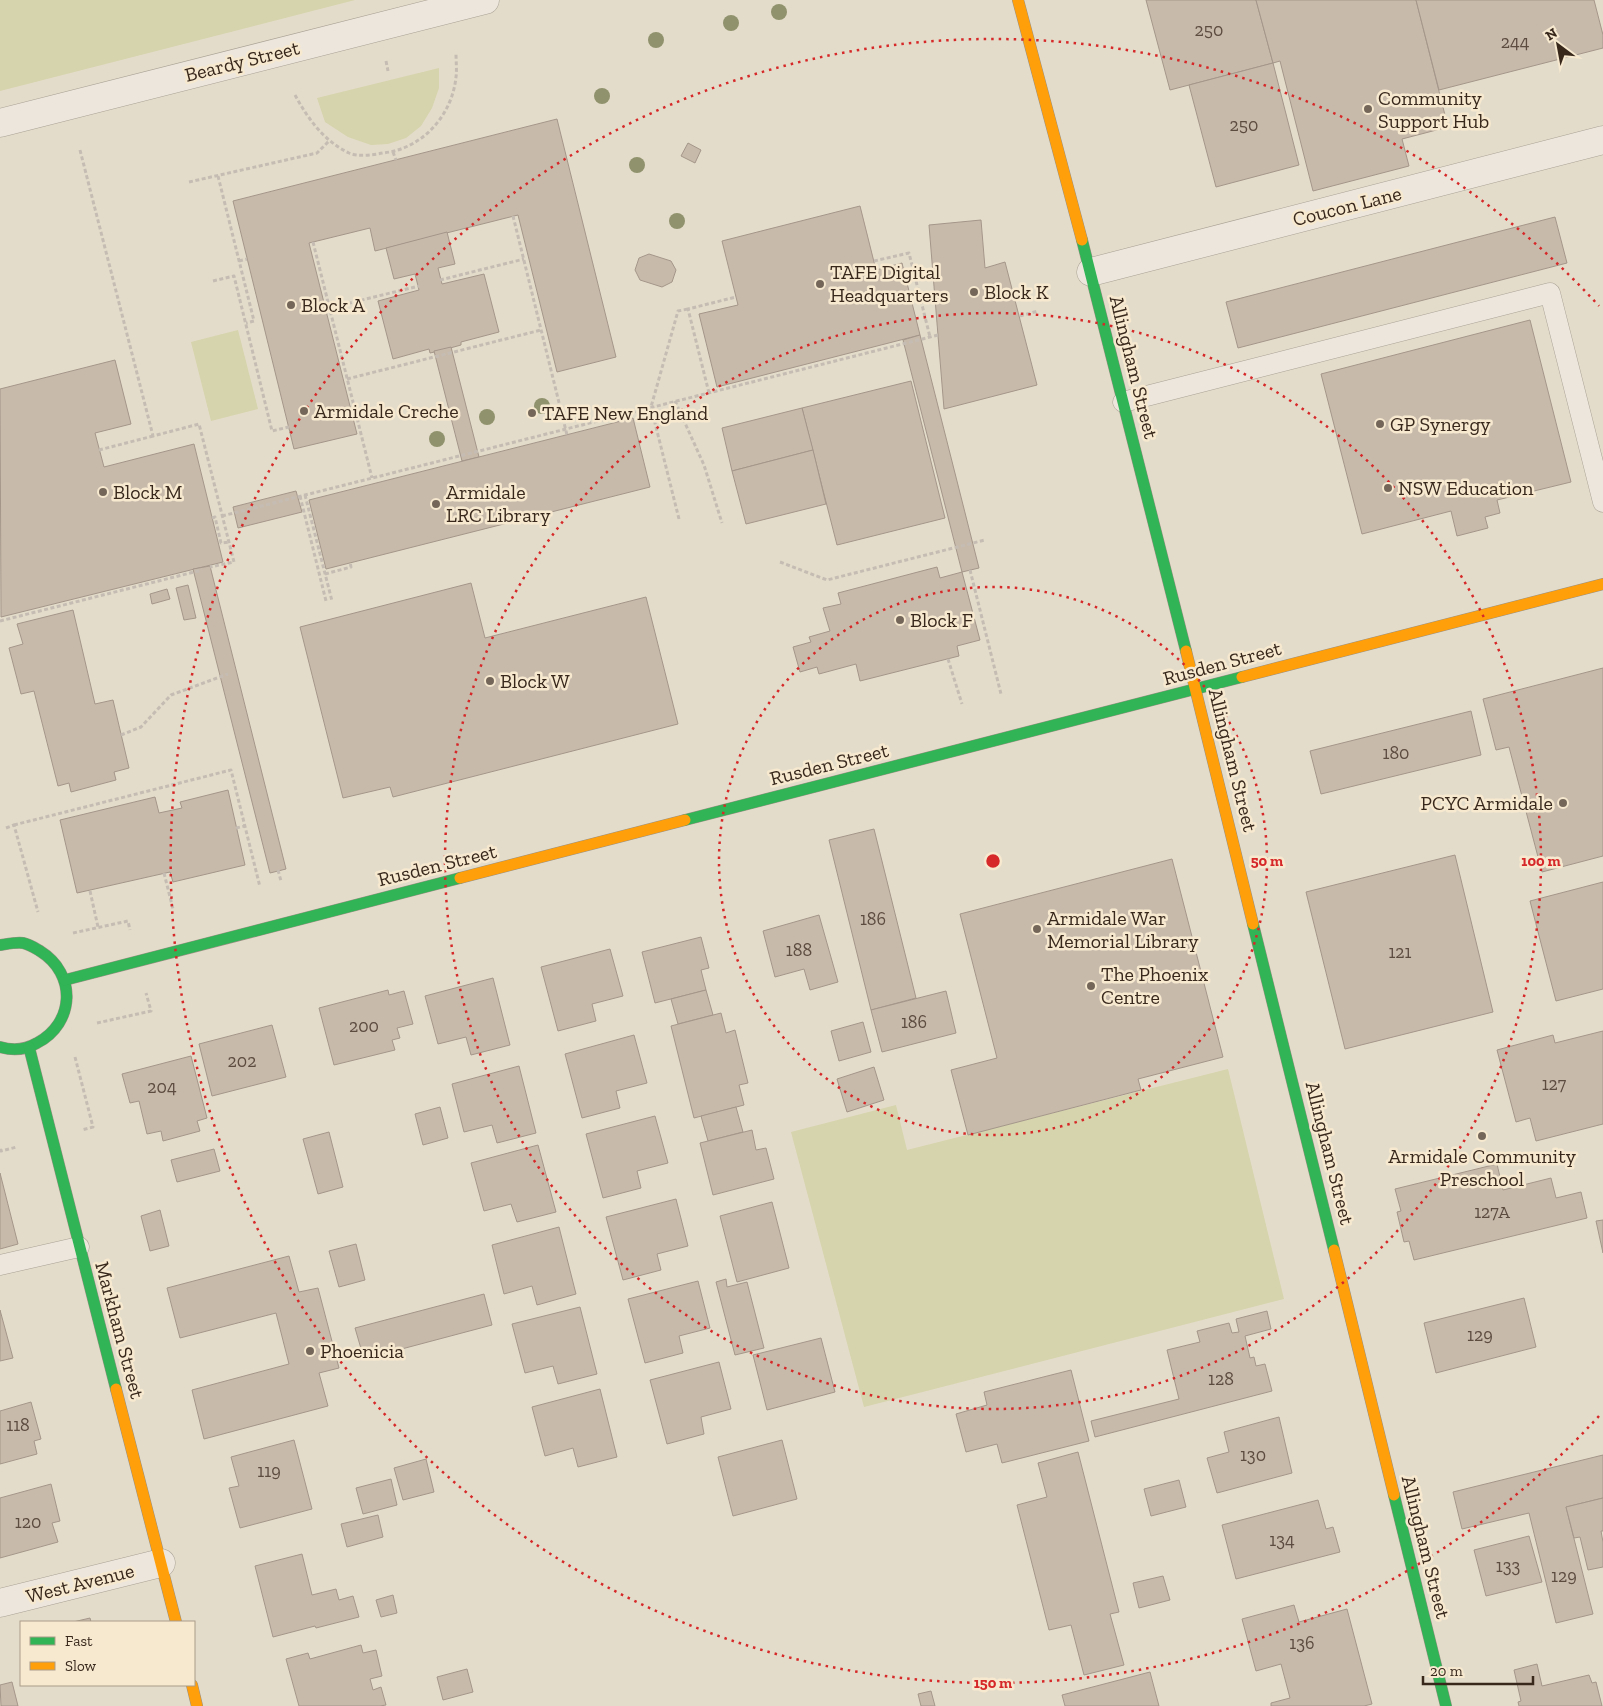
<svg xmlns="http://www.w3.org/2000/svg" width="1603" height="1706" font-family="'Zilla Slab',serif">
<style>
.green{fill:#d5d4ac}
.building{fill:#c8baab;stroke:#a4978a}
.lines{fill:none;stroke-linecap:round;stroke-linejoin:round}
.lane-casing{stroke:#a9a194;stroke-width:21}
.street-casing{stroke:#a9a194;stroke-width:29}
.fast-casing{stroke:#999084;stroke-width:12}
.slow-casing{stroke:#999084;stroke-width:12}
.path{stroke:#c5bdb3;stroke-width:3;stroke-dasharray:4 2.5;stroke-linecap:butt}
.lane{stroke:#ece6dd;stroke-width:20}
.street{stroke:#ece6dd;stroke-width:28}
.fast{stroke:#30b455;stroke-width:11}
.slow{stroke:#ff9f0a;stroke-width:11}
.tree{fill:#90926e}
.ring{fill:none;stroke:#d62828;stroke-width:2.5;stroke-dasharray:2.5 5}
.poi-dot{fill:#746759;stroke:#f6e9d0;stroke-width:2}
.labels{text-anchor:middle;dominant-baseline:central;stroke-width:5;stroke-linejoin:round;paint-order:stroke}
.number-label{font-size:18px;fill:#5c4c40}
.street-label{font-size:20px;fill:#38281c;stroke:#f6e9d0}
.poi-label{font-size:20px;fill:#38281c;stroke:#f6e9d0;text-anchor:start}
.centre{fill:#d62828;stroke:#f6e9d0;stroke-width:2.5}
.ring-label{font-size:15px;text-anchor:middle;font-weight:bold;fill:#d62828;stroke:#f6e9d0;stroke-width:5;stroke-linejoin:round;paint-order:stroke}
</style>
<rect width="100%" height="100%" fill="#e4dcca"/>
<!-- green -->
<g class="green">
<polygon points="0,0 355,0 0,91"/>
<polygon points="439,68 439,88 432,108 421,126 406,138 388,144 371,145 348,137 325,122 317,98"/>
<polygon points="238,330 258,409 211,421 191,342"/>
<polygon points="1228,1069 1284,1299 864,1407 791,1132 896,1105 907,1150"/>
</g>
<!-- building -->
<g class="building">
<polygon points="1146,0 1256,0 1273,63 1170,90"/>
<polygon points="1256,0 1416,0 1448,127 1402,139 1409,166 1313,191 1280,61 1273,63"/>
<polygon points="1416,0 1594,0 1603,35 1603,48 1439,90"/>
<polygon points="1273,63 1299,165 1216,187 1189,85"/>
<polygon points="557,119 616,357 557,372 518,215 375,251 370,228 309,243 357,434 294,449 233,201"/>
<polygon points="688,143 701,150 695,163 681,156"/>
<polygon points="860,206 876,270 902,263 920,335 717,387 699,314 738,305 722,241"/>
<polygon points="1555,217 1567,263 1238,348 1226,302"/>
<polygon points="981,220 985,268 1005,262 1037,385 944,409 929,225"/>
<polygon points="447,232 455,264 438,268 442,284 484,274 499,332 461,342 461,345 443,350 430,353 429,349 393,359 378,301 419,290 415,274 394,279 386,248"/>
<polygon points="649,254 671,261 676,270 672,282 662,287 640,280 635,270 639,258"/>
<polygon points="1530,320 1571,482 1497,500 1500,513 1485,517 1488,528 1457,536 1451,511 1362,534 1321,374"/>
<polygon points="920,335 979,568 962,572 903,340"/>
<polygon points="451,347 479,457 462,461 434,351"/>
<polygon points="115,360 131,424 95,433 104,467 194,444 223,562 1,617 0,389"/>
<polygon points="911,381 945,518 837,545 802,408"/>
<polygon points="802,408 813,450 732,471 722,428"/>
<polygon points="633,418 650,487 326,569 309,500"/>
<polygon points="813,450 826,504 746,524 732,471"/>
<polygon points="296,491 302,512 238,528 233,507"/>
<polygon points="210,566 286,869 270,873 193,569"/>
<polygon points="937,567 940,578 962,572 980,640 957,646 959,656 860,681 856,664 819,674 817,667 800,672 793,647 811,642 809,637 830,631 823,608 841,604 838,593"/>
<polygon points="471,583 485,638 646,597 678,724 393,797 390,787 343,798 300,627"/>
<polygon points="188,585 196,618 184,620 176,588"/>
<polygon points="167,589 170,599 152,604 150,594"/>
<polygon points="73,610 95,704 113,700 129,768 114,772 116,780 71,792 69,783 58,786 34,691 21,694 9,648 23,644 17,624"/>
<polygon points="1603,668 1603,856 1542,872 1509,747 1496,750 1483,699"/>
<polygon points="1471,711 1481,755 1321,794 1310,751"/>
<polygon points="228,790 245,865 173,882 170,872 77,893 60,820 155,797 159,813 182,808 180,802"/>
<polygon points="874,829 916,998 871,1010 829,840"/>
<polygon points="1455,855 1493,1012 1345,1049 1306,892"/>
<polygon points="1172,859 1223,1057 1138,1079 1141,1090 968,1135 951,1070 997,1058 960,914"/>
<polygon points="1603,882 1603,989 1556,1001 1530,901"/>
<polygon points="819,915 838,982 810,990 804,969 775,977 763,931"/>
<polygon points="701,937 709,968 701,970 706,990 655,1003 642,952"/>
<polygon points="610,949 623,996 592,1004 596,1021 558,1031 541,967"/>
<polygon points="493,978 510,1045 471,1055 466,1037 438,1044 425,996"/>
<polygon points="388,990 389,995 404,991 413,1024 397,1028 400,1038 392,1040 395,1050 334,1065 319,1008"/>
<polygon points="706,990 713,1015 678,1024 671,999"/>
<polygon points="946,991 956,1033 882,1052 871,1010"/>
<polygon points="721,1013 726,1033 735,1030 748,1083 739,1085 744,1105 694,1118 671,1026"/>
<polygon points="863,1022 871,1052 839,1061 831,1031"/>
<polygon points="272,1025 286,1077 212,1096 199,1044"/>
<polygon points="1603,1031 1603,1124 1536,1141 1530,1118 1516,1122 1497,1050 1553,1035 1555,1043"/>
<polygon points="634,1035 647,1083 616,1091 620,1108 582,1118 565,1054"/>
<polygon points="191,1056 207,1118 197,1121 200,1131 163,1141 161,1131 147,1134 139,1101 130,1103 122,1074"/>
<polygon points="519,1066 536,1133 497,1143 492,1125 464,1132 452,1084"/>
<polygon points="874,1067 884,1100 847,1112 837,1079"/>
<polygon points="440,1107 448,1138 423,1145 415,1114"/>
<polygon points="736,1107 743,1132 708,1141 701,1116"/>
<polygon points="655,1116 668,1163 637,1171 641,1188 603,1198 586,1134"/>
<polygon points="752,1130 756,1150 766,1148 774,1179 713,1195 700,1143"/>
<polygon points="329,1132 343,1187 318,1194 303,1139"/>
<polygon points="538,1145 556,1212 517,1222 511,1204 484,1211 471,1163"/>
<polygon points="214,1149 220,1171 177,1182 171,1160"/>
<polygon points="1497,1164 1503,1190 1551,1178 1556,1198 1581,1192 1587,1218 1414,1260 1409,1241 1404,1242 1397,1212 1401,1211 1395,1189"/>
<polygon points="0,1173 18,1244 0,1249"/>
<polygon points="676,1199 688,1246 657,1254 661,1270 623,1280 606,1217"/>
<polygon points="772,1202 789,1268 737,1282 720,1216"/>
<polygon points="160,1210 169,1246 150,1251 141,1216"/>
<polygon points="1603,1220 1603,1253 1596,1221"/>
<polygon points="559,1227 576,1294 537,1305 532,1286 504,1294 492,1245"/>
<polygon points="356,1244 365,1280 339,1287 329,1251"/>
<polygon points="289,1256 299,1292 318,1288 339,1368 319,1373 328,1406 204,1439 192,1390 289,1364 276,1313 180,1338 167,1288"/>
<polygon points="726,1279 727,1287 747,1282 764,1348 735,1355 716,1282"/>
<polygon points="698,1281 710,1328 679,1336 683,1353 645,1363 628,1299"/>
<polygon points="484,1294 492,1325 364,1359 355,1328"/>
<polygon points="1524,1298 1536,1347 1436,1373 1424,1323"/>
<polygon points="580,1307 597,1374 558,1384 553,1366 525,1373 512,1324"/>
<polygon points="0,1310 13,1358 0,1361"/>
<polygon points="1267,1311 1271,1329 1245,1336 1250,1358 1254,1357 1256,1366 1265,1364 1272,1391 1095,1437 1091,1421 1179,1399 1167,1350 1200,1342 1197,1331 1229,1323 1232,1333 1239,1332 1236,1319"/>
<polygon points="821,1338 835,1392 767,1410 753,1355"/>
<polygon points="719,1362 731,1409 701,1417 704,1434 667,1444 650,1380"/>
<polygon points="1071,1370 1089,1441 1002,1463 997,1444 966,1452 956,1414 987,1405 984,1392"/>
<polygon points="600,1389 617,1457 578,1467 573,1448 545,1456 532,1407"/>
<polygon points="31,1402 41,1439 34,1441 37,1454 0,1464 0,1411"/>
<polygon points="1279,1417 1292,1473 1217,1493 1207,1458 1229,1452 1224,1432"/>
<polygon points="294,1440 312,1509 240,1528 229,1488 239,1486 231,1457"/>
<polygon points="782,1440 797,1499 733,1516 718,1457"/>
<polygon points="1078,1452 1119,1612 1110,1614 1124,1665 1084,1675 1071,1625 1049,1630 1017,1505 1047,1497 1038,1463"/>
<polygon points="1603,1455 1603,1498 1566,1507 1593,1614 1556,1623 1529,1513 1462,1529 1453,1492"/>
<polygon points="426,1459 434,1492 403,1500 394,1468"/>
<polygon points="391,1479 397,1505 363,1514 356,1488"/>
<polygon points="1179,1480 1186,1507 1151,1516 1144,1489"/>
<polygon points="51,1484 60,1521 52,1523 58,1542 0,1558 0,1498"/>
<polygon points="1603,1498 1603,1531 1601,1531 1603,1542 1603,1567 1588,1570 1580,1537 1574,1538 1566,1507"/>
<polygon points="1318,1500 1326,1529 1333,1527 1340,1552 1236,1579 1222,1525"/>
<polygon points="378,1515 383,1537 347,1547 341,1524"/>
<polygon points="1529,1536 1542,1582 1486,1596 1474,1550"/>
<polygon points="302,1554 312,1595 336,1589 339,1600 353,1596 359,1617 316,1628 315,1626 273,1637 255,1566"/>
<polygon points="1163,1576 1170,1600 1139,1608 1133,1583"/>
<polygon points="393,1595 397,1613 381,1617 376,1600"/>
<polygon points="1294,1605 1299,1622 1347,1609 1372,1704 1364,1706 1271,1706 1271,1703 1290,1698 1281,1664 1256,1671 1242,1619"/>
<polygon points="90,1618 91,1622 73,1622"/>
<polygon points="361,1645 363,1653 376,1650 382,1676 370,1679 373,1690 381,1687 386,1705 380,1706 299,1706 286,1659 308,1653 310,1659"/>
<polygon points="1537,1664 1542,1686 1589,1675 1592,1683 1596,1682 1602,1706 1519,1706 1518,1702 1521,1701 1514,1670"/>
<polygon points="467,1669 473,1692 443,1700 437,1677"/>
<polygon points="1150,1672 1159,1706 1065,1706 1062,1695"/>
<polygon points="12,1682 18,1706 1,1706 0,1685"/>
<polygon points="931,1691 935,1706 921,1706 918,1694"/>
</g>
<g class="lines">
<!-- lane casing -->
<g class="lane-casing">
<g id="lane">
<polyline points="1123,402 1550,293 1603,502"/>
<polyline points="0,1265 79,1247"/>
</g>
</g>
<!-- street casing -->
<g class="street-casing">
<g id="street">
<polyline points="0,123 485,0"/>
<polyline points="1091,272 1603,140"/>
<polyline points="0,1603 161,1563"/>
</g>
</g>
<!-- fast casing -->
<g class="fast-casing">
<g id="fast">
<polyline points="1082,240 1186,651"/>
<polyline points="685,820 1242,677"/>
<polyline points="1253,924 1334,1250"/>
<path d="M0 945C7 944 16 942 23 943 29 944 35 948 40 951 77 974 75 1023 37 1043 25 1050 13 1051 0 1047"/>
<polyline points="65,980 460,878"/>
<polyline points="29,1047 116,1389"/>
<polyline points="1394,1495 1446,1706"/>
</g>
</g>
<!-- slow casing -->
<g class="slow-casing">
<g id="slow">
<polyline points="1018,0 1082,240"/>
<polyline points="1186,651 1253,924"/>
<polyline points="1242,677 1603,584"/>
<polyline points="460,878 685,820"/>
<polyline points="1334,1250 1394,1495"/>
<polyline points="116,1389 176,1622"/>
<polyline points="192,1685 197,1706"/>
</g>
</g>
<!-- path -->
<g class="path">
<polyline points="386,61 388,71"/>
<path d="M295 95C308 119 324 141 349 153 358 157 373 155 383 153 422 149 452 116 456 77 457 70 456 62 456 54"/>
<polyline points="80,150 153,436 199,424 234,562 210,567"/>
<polyline points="393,152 396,160"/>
<polyline points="218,176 254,321 246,323"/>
<polyline points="189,182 317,153 329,141"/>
<polyline points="513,216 567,435"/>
<polyline points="313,242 372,478"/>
<polyline points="239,261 247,259"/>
<polyline points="874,261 909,253 930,337"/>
<polyline points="440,280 524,259"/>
<polyline points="213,281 234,276 272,431 289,427"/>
<polyline points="329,308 419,286"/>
<polyline points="1020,316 1038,311"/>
<polyline points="347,379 541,330"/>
<polyline points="709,393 688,309 736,297"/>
<polyline points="675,401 704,465 722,523"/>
<polyline points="99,450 153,436"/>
<polyline points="305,495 332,601"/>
<polyline points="300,496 326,601"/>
<polyline points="222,516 938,335"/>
<polyline points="212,518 215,517 221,543 229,542"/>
<polyline points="679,519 651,407 678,311 688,309"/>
<polyline points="780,562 827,580 985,540"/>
<polyline points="970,570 1001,694"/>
<polyline points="325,574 351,567 350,562"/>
<polyline points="0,621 202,570"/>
<polyline points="948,659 962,704"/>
<polyline points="121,735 141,727 171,695 228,674"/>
<polyline points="14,825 231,770 260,887"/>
<polyline points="6,828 14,825 38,912"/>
<polyline points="236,828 245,826"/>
<polyline points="278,870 281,881"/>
<polyline points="164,873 173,909"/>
<polyline points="90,891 98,927"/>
<polyline points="73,933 128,921 130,930"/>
<polyline points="97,1023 151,1011 146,993"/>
<polyline points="75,1057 93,1127 82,1130"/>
<polyline points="0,1149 1,1151 17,1147"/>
</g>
<!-- lane -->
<use href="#lane" class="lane"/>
<!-- street -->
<use href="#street" class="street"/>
<!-- fast -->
<use href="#fast" class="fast"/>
<!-- slow -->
<use href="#slow" class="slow"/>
</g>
<!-- trees -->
<g class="tree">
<circle cx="779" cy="12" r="8"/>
<circle cx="731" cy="23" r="8"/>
<circle cx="656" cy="40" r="8"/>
<circle cx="602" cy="96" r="8"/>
<circle cx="637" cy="165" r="8"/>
<circle cx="677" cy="221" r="8"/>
<circle cx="542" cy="406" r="8"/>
<circle cx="487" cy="417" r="8"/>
<circle cx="437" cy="439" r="8"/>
</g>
<!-- distance rings -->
<g class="ring">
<circle cx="993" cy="861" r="274"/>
<circle cx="993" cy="861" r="548"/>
<path d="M1599 1416A822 822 0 1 1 1599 306"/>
</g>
<!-- markers -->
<g class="poi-dot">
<circle cx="1368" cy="109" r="5"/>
<circle cx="820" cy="284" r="5"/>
<circle cx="974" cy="292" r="5"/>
<circle cx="291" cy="305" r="5"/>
<circle cx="304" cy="411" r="5"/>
<circle cx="532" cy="413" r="5"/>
<circle cx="1380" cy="424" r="5"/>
<circle cx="1388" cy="488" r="5"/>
<circle cx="103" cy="492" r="5"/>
<circle cx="436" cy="504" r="5"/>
<circle cx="900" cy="620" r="5"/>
<circle cx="490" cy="681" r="5"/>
<circle cx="1563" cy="803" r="5"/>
<circle cx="1037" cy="929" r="5"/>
<circle cx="1091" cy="986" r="5"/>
<circle cx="1482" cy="1136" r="5"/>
<circle cx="310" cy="1351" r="5"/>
</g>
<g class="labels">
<!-- number labels -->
<g class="number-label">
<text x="1209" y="30">250</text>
<text x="1515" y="42">244</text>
<text x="1244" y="125">250</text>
<text x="1396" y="753">180</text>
<text x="873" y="919">186</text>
<text x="799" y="950">188</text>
<text x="1400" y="952">121</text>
<text x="914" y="1022">186</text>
<text x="364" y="1026">200</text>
<text x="242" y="1061">202</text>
<text x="1554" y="1084">127</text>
<text x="162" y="1087">204</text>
<text x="1492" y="1212">127A</text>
<text x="1480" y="1335">129</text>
<text x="1221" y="1379">128</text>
<text x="18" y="1425">118</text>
<text x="1253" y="1455">130</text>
<text x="269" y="1471">119</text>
<text x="28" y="1522">120</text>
<text x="1282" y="1540">134</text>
<text x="1508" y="1566">133</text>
<text x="1564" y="1576">129</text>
<text x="1302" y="1643">136</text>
</g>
<!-- street labels -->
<g class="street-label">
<text transform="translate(242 61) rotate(-14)">Beardy Street</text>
<text transform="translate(1347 206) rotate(-14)">Coucon Lane</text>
<text transform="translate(1134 367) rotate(76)">Allingham Street</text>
<text transform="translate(1222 663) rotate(-15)">Rusden Street</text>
<text transform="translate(1233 760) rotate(76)">Allingham Street</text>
<text transform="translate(829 764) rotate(-14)">Rusden Street</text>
<text transform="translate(437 865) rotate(-14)">Rusden Street</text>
<text transform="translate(1330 1153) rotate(76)">Allingham Street</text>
<text transform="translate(120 1330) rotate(75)">Markham Street</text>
<text transform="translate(1426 1547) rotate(76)">Allingham Street</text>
<text transform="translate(80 1583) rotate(-14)">West Avenue</text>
</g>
<!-- poi labels -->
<g class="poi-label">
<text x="1378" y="98">Community<tspan x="1378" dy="23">Support Hub</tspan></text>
<text x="830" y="272">TAFE Digital<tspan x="830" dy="23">Headquarters</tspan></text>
<text x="984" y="292">Block K</text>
<text x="301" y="305">Block A</text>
<text x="314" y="411">Armidale Creche</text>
<text x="542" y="413">TAFE New England</text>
<text x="1390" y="424">GP Synergy</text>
<text x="1398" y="488">NSW Education</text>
<text x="113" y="492">Block M</text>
<text x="446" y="492">Armidale<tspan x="446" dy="23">LRC Library</tspan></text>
<text x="910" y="620">Block F</text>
<text x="500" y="681">Block W</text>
<text x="1553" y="803" text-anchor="end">PCYC Armidale</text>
<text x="1047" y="918">Armidale War<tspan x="1047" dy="23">Memorial Library</tspan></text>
<text x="1101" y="974">The Phoenix<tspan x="1101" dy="23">Centre</tspan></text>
<text x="1482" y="1156" text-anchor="middle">Armidale Community<tspan x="1482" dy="23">Preschool</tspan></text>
<text x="320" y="1351">Phoenicia</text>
</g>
</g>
<circle cx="993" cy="861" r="8" class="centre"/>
<g class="ring-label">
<text x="1267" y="866">50 m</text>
<text x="1541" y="866">100 m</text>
<text x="993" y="1688">150 m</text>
</g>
<!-- legend -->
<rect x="20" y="1621" width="175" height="65" fill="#f6e9d0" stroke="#aa9c88"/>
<rect x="30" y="1637" width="25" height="8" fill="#30b455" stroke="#aa9c88"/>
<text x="65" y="1646" font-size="15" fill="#38281c">Fast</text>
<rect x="30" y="1662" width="25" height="8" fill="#ff9f0a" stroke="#aa9c88"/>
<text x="65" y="1671" font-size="15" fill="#38281c">Slow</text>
<!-- north arrow -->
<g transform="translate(1558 45) rotate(328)" stroke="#f6e9d0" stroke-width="4" paint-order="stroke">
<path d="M0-4L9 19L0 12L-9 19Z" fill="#38281c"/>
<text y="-8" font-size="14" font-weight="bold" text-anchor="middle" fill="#38281c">N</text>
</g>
<!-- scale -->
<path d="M1423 1676v8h110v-8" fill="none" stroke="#38281c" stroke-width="2.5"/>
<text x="1430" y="1676" font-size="15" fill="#38281c" stroke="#f6e9d0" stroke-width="4" paint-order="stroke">20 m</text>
</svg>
